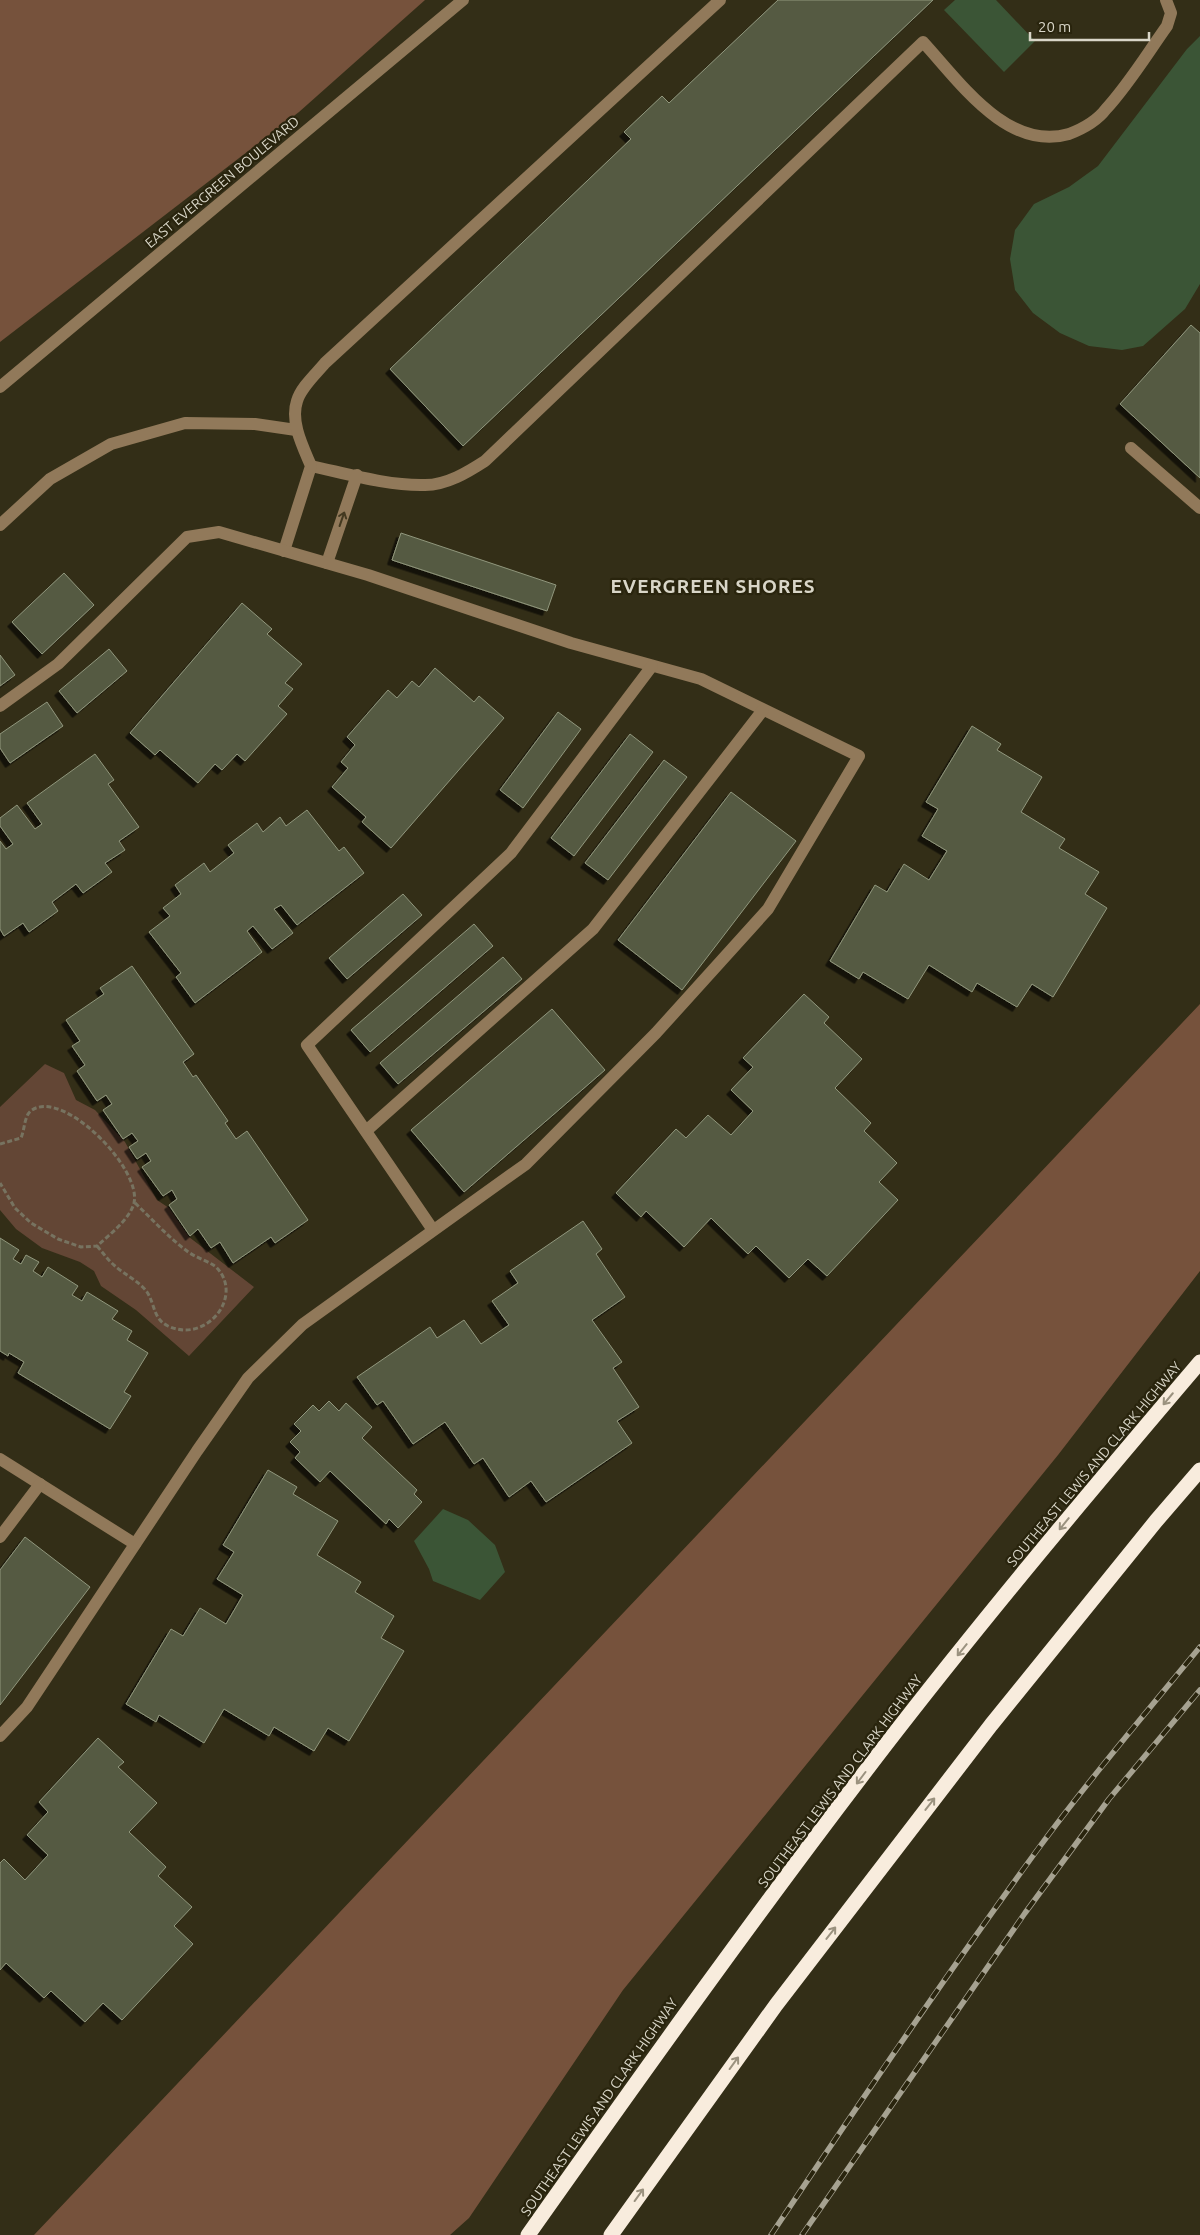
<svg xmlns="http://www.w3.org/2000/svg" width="1200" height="2235" font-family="Ubuntu,sans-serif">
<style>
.green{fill:#634635}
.forest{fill:#76523c}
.water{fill:#3b5536}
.building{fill:#545a42;stroke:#91977d;filter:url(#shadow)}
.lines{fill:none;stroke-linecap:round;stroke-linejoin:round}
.path{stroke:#777360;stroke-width:3;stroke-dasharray:5 2.5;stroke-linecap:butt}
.minor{stroke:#91795a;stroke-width:12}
.highway{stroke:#f8ecdd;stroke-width:15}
.rail-casing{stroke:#a6a291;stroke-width:5.5}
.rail{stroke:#29240d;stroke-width:4;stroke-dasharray:11;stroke-linecap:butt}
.oneway{stroke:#433920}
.oneway2{stroke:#9b927f}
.labels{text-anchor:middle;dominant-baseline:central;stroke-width:4.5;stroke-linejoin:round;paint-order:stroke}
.street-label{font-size:14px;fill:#d9d6c8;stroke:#29240d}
.district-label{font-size:19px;font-weight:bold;letter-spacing:1px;fill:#d9d6c8;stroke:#29240d}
</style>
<defs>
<filter id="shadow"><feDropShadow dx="-4.5" dy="4.5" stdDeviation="0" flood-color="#0009"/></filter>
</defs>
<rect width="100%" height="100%" fill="#332e17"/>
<!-- green -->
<polygon class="green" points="45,1064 64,1073 76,1100 95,1110 125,1142 157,1200 169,1208 189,1237 254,1287 189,1356 136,1310 101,1286 94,1271 80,1262 42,1248 16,1229 0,1210 0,1107"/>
<!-- forest -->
<g class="forest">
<polygon points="0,0 425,0 299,112 0,342"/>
<polygon points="1200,1004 1200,1271 1058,1455 623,1990 469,2218 450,2235 34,2235"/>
</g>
<!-- water -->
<g class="water">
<polygon points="955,0 996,0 1035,41 1004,72 944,10"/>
<polygon points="1200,36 1200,284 1185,309 1143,346 1122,350 1089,346 1060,333 1033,313 1015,290 1010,259 1015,230 1034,204 1069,187 1098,166 1187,49"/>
<polygon points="443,1509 468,1520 495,1545 505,1572 480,1600 433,1581 429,1569 414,1541"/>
</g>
<!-- building -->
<g class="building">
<polygon points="778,0 933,0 463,446 390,369 631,139 624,132 662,96 669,103"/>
<polygon points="1191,325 1200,333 1200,478 1120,404"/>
<polygon points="401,533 556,585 547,611 392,560"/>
<polygon points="64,573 94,605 42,654 12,622"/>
<polygon points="242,603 272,629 267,634 302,664 285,683 293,689 278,706 287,714 245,761 237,754 222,770 215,764 198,783 160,750 155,755 130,733"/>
<polygon points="109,649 127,671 77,713 59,691"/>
<polygon points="0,655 15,675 0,686"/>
<polygon points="435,668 474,702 479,696 504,718 391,848 362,822 366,817 332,787 348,768 341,762 355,745 347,737 388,690 397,698 412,681 419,687"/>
<polygon points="47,702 63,726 10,763 0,748 0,734"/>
<polygon points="558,712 581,729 523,808 500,790"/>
<polygon points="972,726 1001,744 997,750 1042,777 1021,812 1065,839 1059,848 1099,872 1085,894 1107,908 1053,997 1032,984 1017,1007 977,983 972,992 929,965 908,999 863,972 859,979 830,961 875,885 887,892 904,864 929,880 947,851 922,836 938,809 926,802"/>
<polygon points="630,734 653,752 574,856 551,838"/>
<polygon points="95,754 114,780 108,784 139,827 119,841 125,850 105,863 112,872 83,893 76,884 52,902 58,911 29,932 23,923 4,936 0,929 0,841 6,849 13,844 0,826 0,818 17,805 35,829 42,824 27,803"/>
<polygon points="664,760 687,777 608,880 585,863"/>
<polygon points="731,792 796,841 682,990 618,940"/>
<polygon points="307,810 339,851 344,847 364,873 297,925 281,905 274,909 293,933 272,949 253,926 247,931 262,952 195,1003 176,977 181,973 149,932 170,916 163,908 181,894 175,885 204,863 210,872 234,853 228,845 257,823 263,832 280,817 286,826"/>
<polygon points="403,894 422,915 347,979 329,958"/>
<polygon points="474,924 493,946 370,1052 351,1030"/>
<polygon points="503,957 522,979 398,1084 380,1063"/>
<polygon points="132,966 194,1054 183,1062 193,1077 196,1075 228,1121 225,1123 236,1139 247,1131 308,1220 275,1243 271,1237 233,1263 220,1242 211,1248 198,1229 190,1236 169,1205 177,1199 172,1190 163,1196 142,1167 151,1161 146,1153 137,1159 129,1147 138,1141 132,1133 123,1139 103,1110 112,1104 106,1095 97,1101 77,1071 85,1065 72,1046 80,1041 66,1020 104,994 100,988"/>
<polygon points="804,994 829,1017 824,1023 862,1059 835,1088 871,1123 864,1131 897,1163 879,1182 898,1200 827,1276 808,1259 789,1278 756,1246 748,1254 711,1218 684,1247 646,1211 641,1217 616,1193 676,1129 686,1138 708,1115 731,1135 753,1111 731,1090 753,1067 743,1058"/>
<polygon points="552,1009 605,1070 464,1192 411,1130"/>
<polygon points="583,1221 602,1249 596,1254 625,1297 592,1320 622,1362 613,1368 639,1407 617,1421 632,1443 546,1502 531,1481 509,1497 483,1458 474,1464 445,1422 413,1444 383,1401 377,1405 357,1377 430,1327 437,1338 464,1320 481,1344 509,1325 492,1301 518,1283 510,1271"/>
<polygon points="0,1238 19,1250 13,1259 21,1264 26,1255 39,1262 33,1271 42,1277 48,1267 78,1286 72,1295 82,1301 87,1292 118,1311 112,1319 132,1331 127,1340 148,1353 124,1392 131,1396 110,1429 18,1373 24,1362 9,1353 8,1356 0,1351"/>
<polygon points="329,1401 339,1411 346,1403 372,1427 362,1438 417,1490 414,1494 422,1502 398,1528 389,1519 386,1524 330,1471 320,1482 295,1458 300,1452 290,1442 301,1431 294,1424 313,1405 319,1411"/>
<polygon points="268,1470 297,1487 293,1494 338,1521 317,1555 361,1582 355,1592 394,1616 381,1638 404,1651 349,1741 328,1728 314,1751 274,1727 269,1736 224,1709 204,1743 159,1715 156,1722 126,1704 171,1629 183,1636 200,1608 226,1624 243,1595 217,1579 234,1552 223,1545"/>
<polygon points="25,1537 90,1587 0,1705 0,1570"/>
<polygon points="98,1738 124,1762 118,1767 157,1803 129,1832 166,1867 158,1876 192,1907 174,1926 193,1944 122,2020 103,2003 85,2022 51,1991 44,1998 6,1963 0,1970 0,1863 4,1859 25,1880 48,1855 27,1835 48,1812 39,1802"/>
</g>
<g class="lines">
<!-- path -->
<g class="path">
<path d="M0 1144 21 1138C25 1129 24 1115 32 1110 64 1089 142 1169 134 1203 130 1219 109 1235 97 1246L81 1247 58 1239 31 1223 15 1208 0 1183"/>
<path d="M97 1246C103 1253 108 1260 115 1266 124 1274 140 1282 147 1292 155 1304 153 1319 168 1326 206 1344 244 1297 217 1268 213 1263 194 1257 187 1251 168 1237 152 1219 134 1202"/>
</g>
<!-- minor -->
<g class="minor">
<polyline points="0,387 463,0"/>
<polyline points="1131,448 1200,508"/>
<path d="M311 466C348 474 388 486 425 485 447 485 468 472 485 461L923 42C959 81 1007 152 1069 134 1082 129 1097 121 1106 109 1129 84 1147 54 1167 26L1171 13 1166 0"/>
<polyline points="0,525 50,479 111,444 185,423 255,424 296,430"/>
<path d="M284 551 311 466C303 447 290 422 297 401 301 387 316 374 325 363L720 0"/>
<polyline points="327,563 357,475"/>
<polyline points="0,706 58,664 187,537 219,532 368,575 571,643 701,679 859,756 768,909 656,1033 526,1164 303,1324 248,1378 197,1451 27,1707 0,1736"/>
<polyline points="366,1131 593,929 763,710"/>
<polyline points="433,1230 307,1045 511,853 652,666"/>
<polyline points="0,1459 135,1544"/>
<polyline points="0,1537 40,1484"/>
</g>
<!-- highway -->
<g class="highway">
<path d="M528 2235C644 2071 761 1907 884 1747 985 1616 1092 1489 1200 1362"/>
<polyline points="611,2235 776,2005 991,1725 1156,1521 1200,1470"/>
</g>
<!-- rail casing -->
<g class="rail-casing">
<g id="rail">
<path d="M771 2235C857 2106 944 1978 1035 1853 1087 1782 1144 1715 1200 1647"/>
<polyline points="802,2235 1025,1913 1109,1799 1200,1690"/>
</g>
</g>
<!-- rail -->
<use href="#rail" class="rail"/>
</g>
<!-- one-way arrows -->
<defs><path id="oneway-shaft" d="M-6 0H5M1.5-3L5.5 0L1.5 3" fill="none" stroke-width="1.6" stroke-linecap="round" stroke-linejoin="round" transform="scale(1.25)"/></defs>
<use class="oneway" href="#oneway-shaft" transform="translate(342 519) rotate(-71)"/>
<g class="oneway2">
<use href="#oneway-shaft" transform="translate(1168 1399) rotate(130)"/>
<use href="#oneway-shaft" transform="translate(1064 1524) rotate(129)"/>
<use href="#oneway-shaft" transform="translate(962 1650) rotate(129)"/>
<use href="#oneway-shaft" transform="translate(861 1778) rotate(127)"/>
<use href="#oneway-shaft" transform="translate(930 1804) rotate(-52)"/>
<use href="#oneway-shaft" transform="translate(831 1933) rotate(-52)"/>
<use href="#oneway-shaft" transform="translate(734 2063) rotate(-54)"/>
<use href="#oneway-shaft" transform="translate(639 2195) rotate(-54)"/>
</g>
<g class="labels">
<!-- street labels -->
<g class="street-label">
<text transform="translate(222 182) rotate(-40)">EAST EVERGREEN BOULEVARD</text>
<text transform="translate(1094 1464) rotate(-50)">SOUTHEAST LEWIS AND CLARK HIGHWAY</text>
<text transform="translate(840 1781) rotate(-53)">SOUTHEAST LEWIS AND CLARK HIGHWAY</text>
<text transform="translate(599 2107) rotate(-55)">SOUTHEAST LEWIS AND CLARK HIGHWAY</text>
</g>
<!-- district labels -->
<g class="district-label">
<text x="713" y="586">EVERGREEN SHORES</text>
</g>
</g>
<!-- scale -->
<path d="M1030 32v8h119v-8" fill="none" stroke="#d9d6c8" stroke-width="2.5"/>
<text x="1038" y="32" font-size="15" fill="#d9d6c8" stroke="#29240d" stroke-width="4" paint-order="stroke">20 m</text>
</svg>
